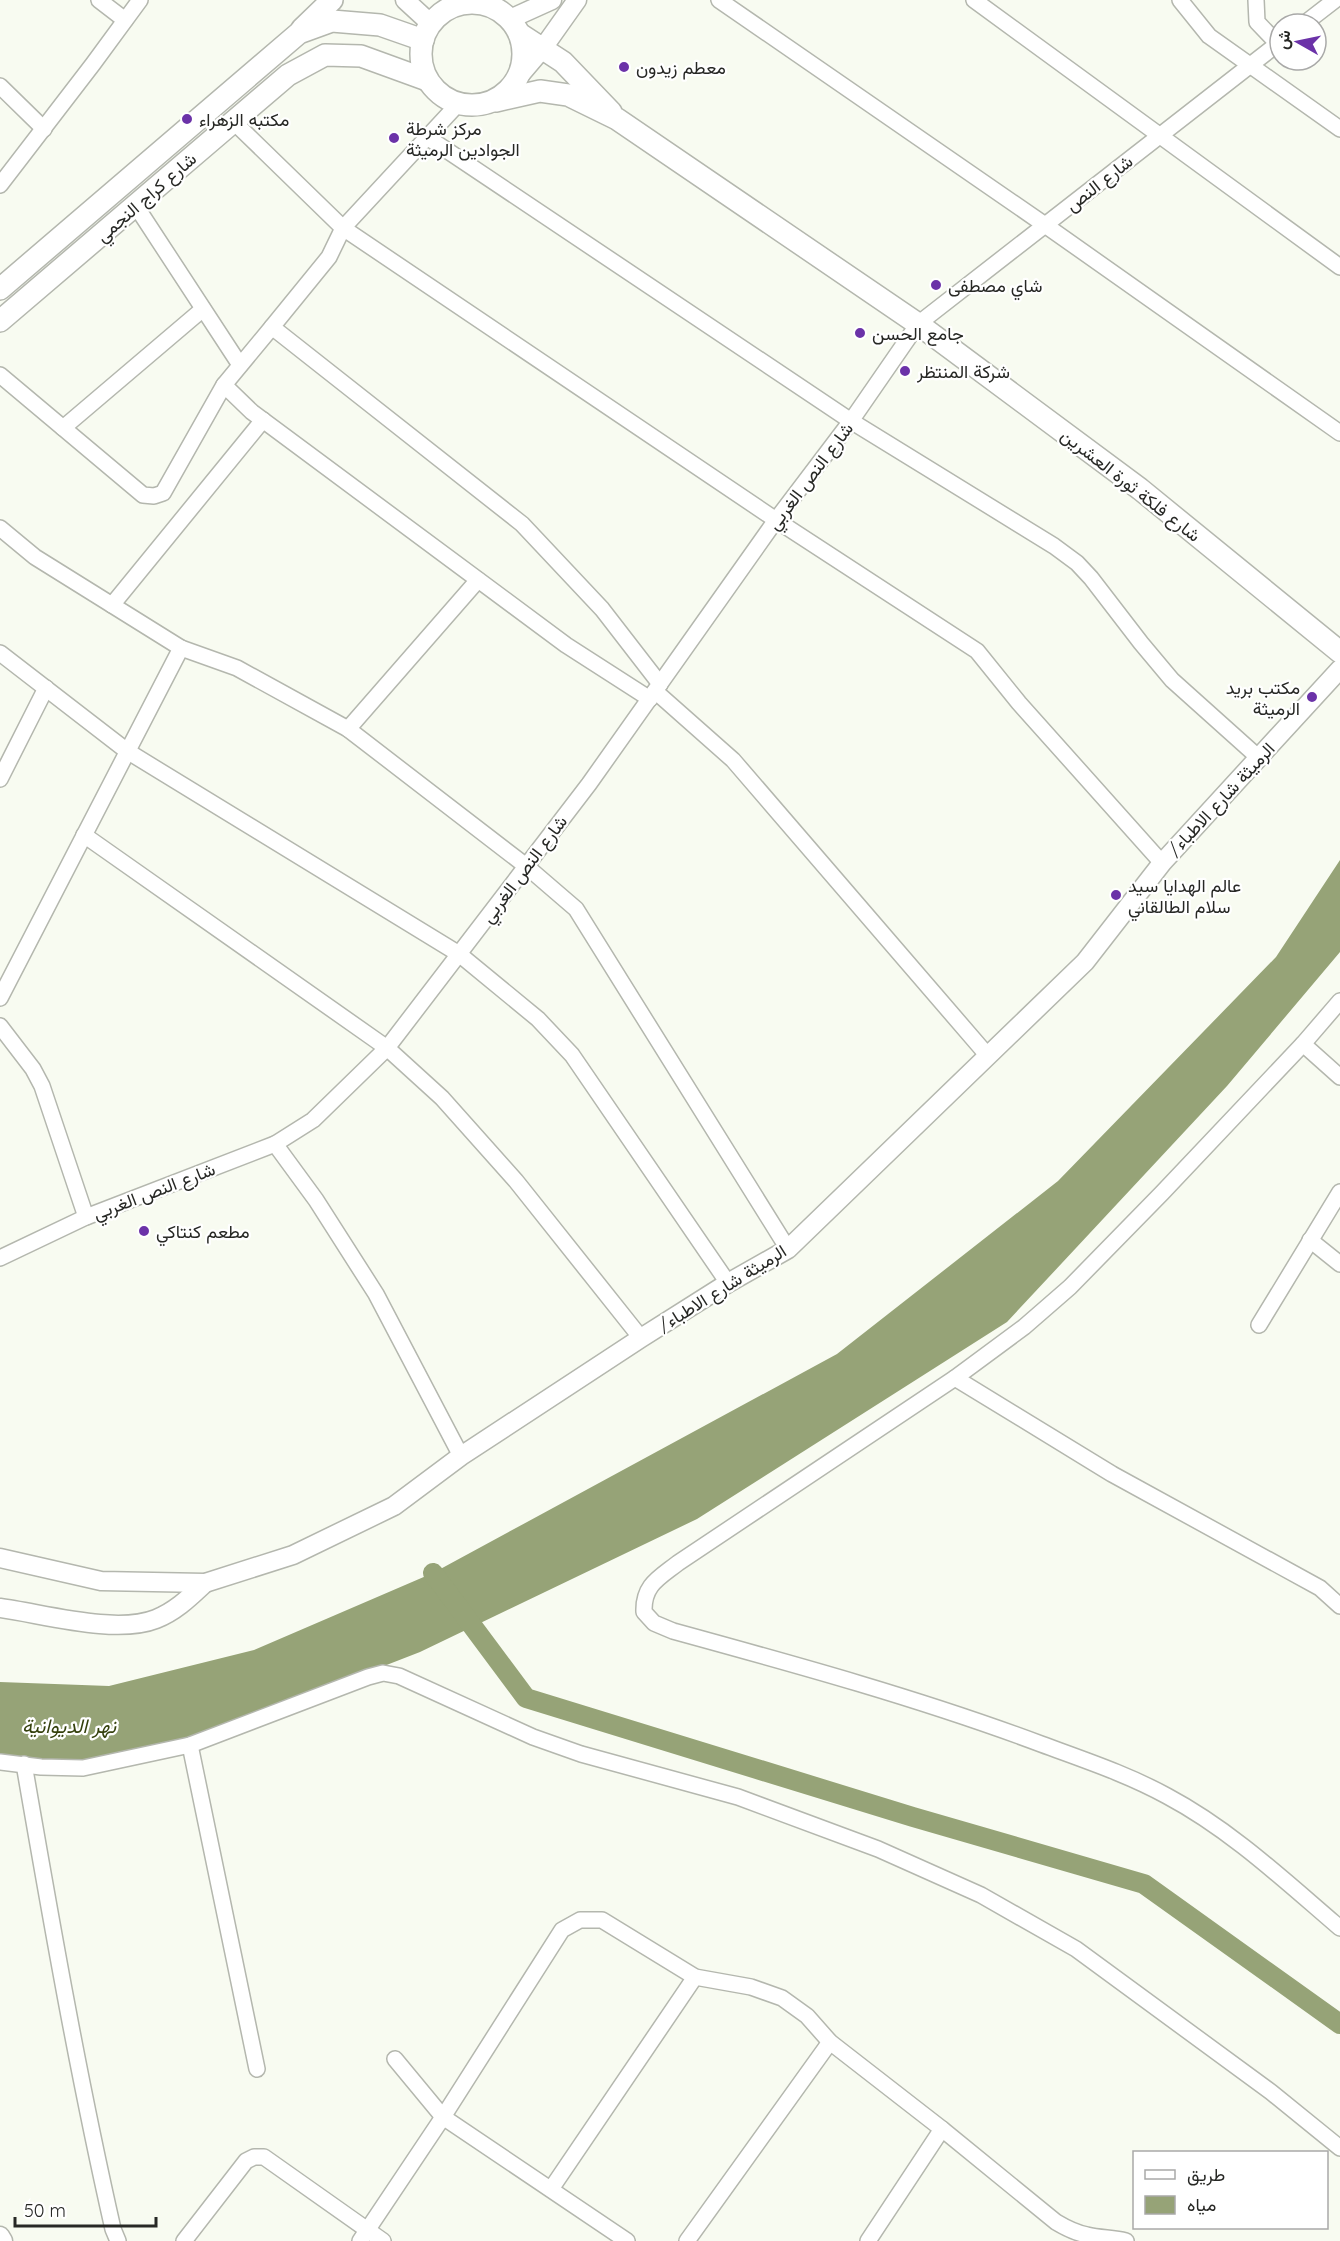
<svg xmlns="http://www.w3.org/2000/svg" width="1340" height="2241" font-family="Quicksand,Vazirmatn,sans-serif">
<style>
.water{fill:#96a377}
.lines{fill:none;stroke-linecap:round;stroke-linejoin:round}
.canal{stroke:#96a377;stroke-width:20}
.minor-casing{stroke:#b4b7ae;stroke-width:18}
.tertiary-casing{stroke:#b4b7ae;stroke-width:21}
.secondary-casing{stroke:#b4b7ae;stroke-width:24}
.minor{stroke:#fff;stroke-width:15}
.tertiary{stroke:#fff;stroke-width:18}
.secondary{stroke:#fff;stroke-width:21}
.poi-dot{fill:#6b32a8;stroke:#fff;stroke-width:2}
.labels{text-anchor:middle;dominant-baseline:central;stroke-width:4.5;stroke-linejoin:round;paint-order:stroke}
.poi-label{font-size:18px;fill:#272825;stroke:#fff;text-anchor:start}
.street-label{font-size:18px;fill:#272825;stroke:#fff}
.water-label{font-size:20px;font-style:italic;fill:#34400c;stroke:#fff}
</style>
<rect width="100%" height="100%" fill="#f8fbf1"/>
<!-- water -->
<polygon class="water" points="1340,860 1340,952 1227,1086 1007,1322 697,1519 420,1652 219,1730 77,1766 0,1758 0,1682 109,1686 254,1650 433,1573 837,1354 1058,1181 1276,957"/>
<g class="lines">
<!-- canal -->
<polyline class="canal" points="433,1573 526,1698 913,1817 1144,1884 1340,2024"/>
<!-- minor casing -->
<g class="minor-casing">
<g id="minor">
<polyline points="99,0 125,20"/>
<polyline points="719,0 1045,225 1340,433"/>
<polyline points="974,0 1340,267"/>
<polyline points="1180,0 1209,36 1340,129"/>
<polyline points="1256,0 1257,22 1278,44"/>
<polyline points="1304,24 1335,0"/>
<polyline points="0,86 44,129"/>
<polyline points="458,104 343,228 329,257 272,327 522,524 602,609 660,684"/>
<polyline points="234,122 343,228 776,520 977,651 1019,703 1162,863"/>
<polyline points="427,137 851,421 1054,546 1077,563 1091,578 1141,643 1172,680 1259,758"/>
<polyline points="0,185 93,64 140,0"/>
<polyline points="136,206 240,365"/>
<polyline points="0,375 143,495 154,496 163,493 224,385 252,412 566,645 650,699"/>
<polyline points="224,385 272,327"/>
<polyline points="63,428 203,309"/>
<polyline points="0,528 35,557 181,648 237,668 348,729 526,866 576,909 788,1249"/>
<polyline points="112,605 263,420"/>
<polyline points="0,653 127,751 459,954 538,1019 572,1055 728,1283"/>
<polyline points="655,691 733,760 988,1056"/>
<polyline points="348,729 478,580"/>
<polyline points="0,779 46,688"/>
<polyline points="84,835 387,1048 442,1098 516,1181 641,1338"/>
<polyline points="0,998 181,648"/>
<path d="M1340 1001 1303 1044 1162 1193 1070 1287 1024 1327 955 1378 678 1563C659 1578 643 1585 644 1612L654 1623 673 1631C797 1665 921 1699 1041 1744 1084 1760 1127 1774 1167 1796 1231 1830 1285 1881 1340 1928"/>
<polyline points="0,1026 33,1069 42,1086 86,1217"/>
<polyline points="1303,1044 1340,1077"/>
<polyline points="275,1144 316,1200 376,1294 461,1456"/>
<polyline points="1310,1240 1340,1264"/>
<polyline points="0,1258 86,1217 275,1144 313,1120 387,1048 589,784 776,520 851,421 918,324 1280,42"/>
<polyline points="1259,1325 1340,1192"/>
<polyline points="955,1378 1112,1474 1320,1588 1340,1606"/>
<polyline points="190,1745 257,2069"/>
<polyline points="0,1762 41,1767 83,1768 190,1745 368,1677 383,1673 399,1676 533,1737 581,1754 738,1797 878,1849 981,1895 1076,1949 1271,2092 1340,2148"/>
<path d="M24 1764C51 1920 78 2075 113 2229L118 2241"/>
<polyline points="395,2059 443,2117 627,2241"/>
<polyline points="551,2189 695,1977"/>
<polyline points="184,2241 246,2161 254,2157 264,2157 383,2241"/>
<path d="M360 2241 443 2117 562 1930 580 1920H602L695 1977 751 1987 782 1998 807 2016 830 2042 942 2129 1056 2222C1066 2228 1076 2233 1087 2235 1100 2238 1113 2238 1126 2241"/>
<polyline points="687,2241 830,2042"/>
<polyline points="868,2241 942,2129"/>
</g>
</g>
<!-- tertiary casing -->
<g class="tertiary-casing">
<g id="tertiary">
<polyline points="405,0 430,23"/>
<polyline points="475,0 479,3"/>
<polyline points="510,19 552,0"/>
<polyline points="520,75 543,48 577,0"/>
<polyline points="0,1558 101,1581 205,1583 293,1555 394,1506 461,1456 641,1338 728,1283 788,1249 1085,962 1162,863 1340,669"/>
<path d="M0 1608C44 1614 116 1635 156 1619 176 1611 190 1597 205 1583"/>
<polyline points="0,2236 3,2241"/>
</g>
</g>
<!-- secondary casing -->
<g class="secondary-casing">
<g id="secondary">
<circle cx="472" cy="54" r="51"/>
<polyline points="302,29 332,0"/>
<polyline points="520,34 563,62 611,112"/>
<polyline points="496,101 540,91 568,95 617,119 918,324 1140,489 1340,652"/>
<polyline points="0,289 299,33 332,21 380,25 423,40"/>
<polyline points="0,321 288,75 325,55 361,56 427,80"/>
</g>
</g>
<!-- minor -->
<use href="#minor" class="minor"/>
<!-- tertiary -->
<use href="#tertiary" class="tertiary"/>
<!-- secondary -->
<use href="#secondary" class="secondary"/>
</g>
<!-- markers -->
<g class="poi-dot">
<circle cx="624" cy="67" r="6"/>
<circle cx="187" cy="119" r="6"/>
<circle cx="394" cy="138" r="6"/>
<circle cx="936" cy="285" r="6"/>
<circle cx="860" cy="333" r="6"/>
<circle cx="905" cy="371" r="6"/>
<circle cx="1312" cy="697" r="6"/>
<circle cx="1116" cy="895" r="6"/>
<circle cx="144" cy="1231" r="6"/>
</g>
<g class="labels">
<!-- poi labels -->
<g class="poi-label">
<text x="636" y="67">معطم زيدون</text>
<text x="199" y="119">مكتبه الزهراء</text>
<text x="406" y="128">مركز شرطة<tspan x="406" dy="21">الجوادين الرميثة</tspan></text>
<text x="948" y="285">شاي مصطفى</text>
<text x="872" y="333">جامع الحسن</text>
<text x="917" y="371">شركة المنتظر</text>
<text x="1300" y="687" text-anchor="end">مكتب بريد<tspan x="1300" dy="21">الرميثة</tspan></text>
<text x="1128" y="885">عالم الهدايا سيد<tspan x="1128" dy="21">سلام الطالقاني</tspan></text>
<text x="156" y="1231">مطعم كنتاكي</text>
</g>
<!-- street labels -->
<g class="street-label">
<text transform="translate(1099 183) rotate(-38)">شارع النص</text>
<text transform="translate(146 197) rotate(-41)">شارع كراج النجمي</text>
<text transform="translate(810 476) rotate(-53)">شارع النص الغربي</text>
<text transform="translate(1131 485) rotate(38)">شارع فلكة ثورة العشرين</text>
<text transform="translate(1221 799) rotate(-47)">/الرميثة شارع الاطباء</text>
<text transform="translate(524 869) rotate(-53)">شارع النص الغربي</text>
<text transform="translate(154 1191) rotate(-21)">شارع النص الغربي</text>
<text transform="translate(722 1288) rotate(-32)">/الرميثة شارع الاطباء</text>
</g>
<!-- water labels -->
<g class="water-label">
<text x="69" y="1725">نهر الديوانية</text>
</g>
</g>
<!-- legend -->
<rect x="1133" y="2151" width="195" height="78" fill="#ffffff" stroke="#a9a9a8" stroke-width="1.5"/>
<rect x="1145" y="2170" width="30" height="9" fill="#ffffff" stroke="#a9a9a8" stroke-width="1.5"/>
<text x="1187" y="2181" font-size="18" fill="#272825">طريق</text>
<rect x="1145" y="2196" width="30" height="18" fill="#96a377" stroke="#a9a9a8" stroke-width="1.5"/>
<text x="1187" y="2211" font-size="18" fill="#272825">مياه</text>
<!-- north arrow -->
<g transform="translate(1298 42) rotate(279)"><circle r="28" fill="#ffffff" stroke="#a9a9a8" stroke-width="1.5"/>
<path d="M0-4.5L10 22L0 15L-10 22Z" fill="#6b32a8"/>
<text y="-9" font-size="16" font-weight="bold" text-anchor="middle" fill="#272825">ش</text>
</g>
<!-- scale -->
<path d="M15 2217v9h141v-9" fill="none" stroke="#272825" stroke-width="3"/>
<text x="24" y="2217" font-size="18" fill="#272825" stroke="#ffffff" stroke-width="4.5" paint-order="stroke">50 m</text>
</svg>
